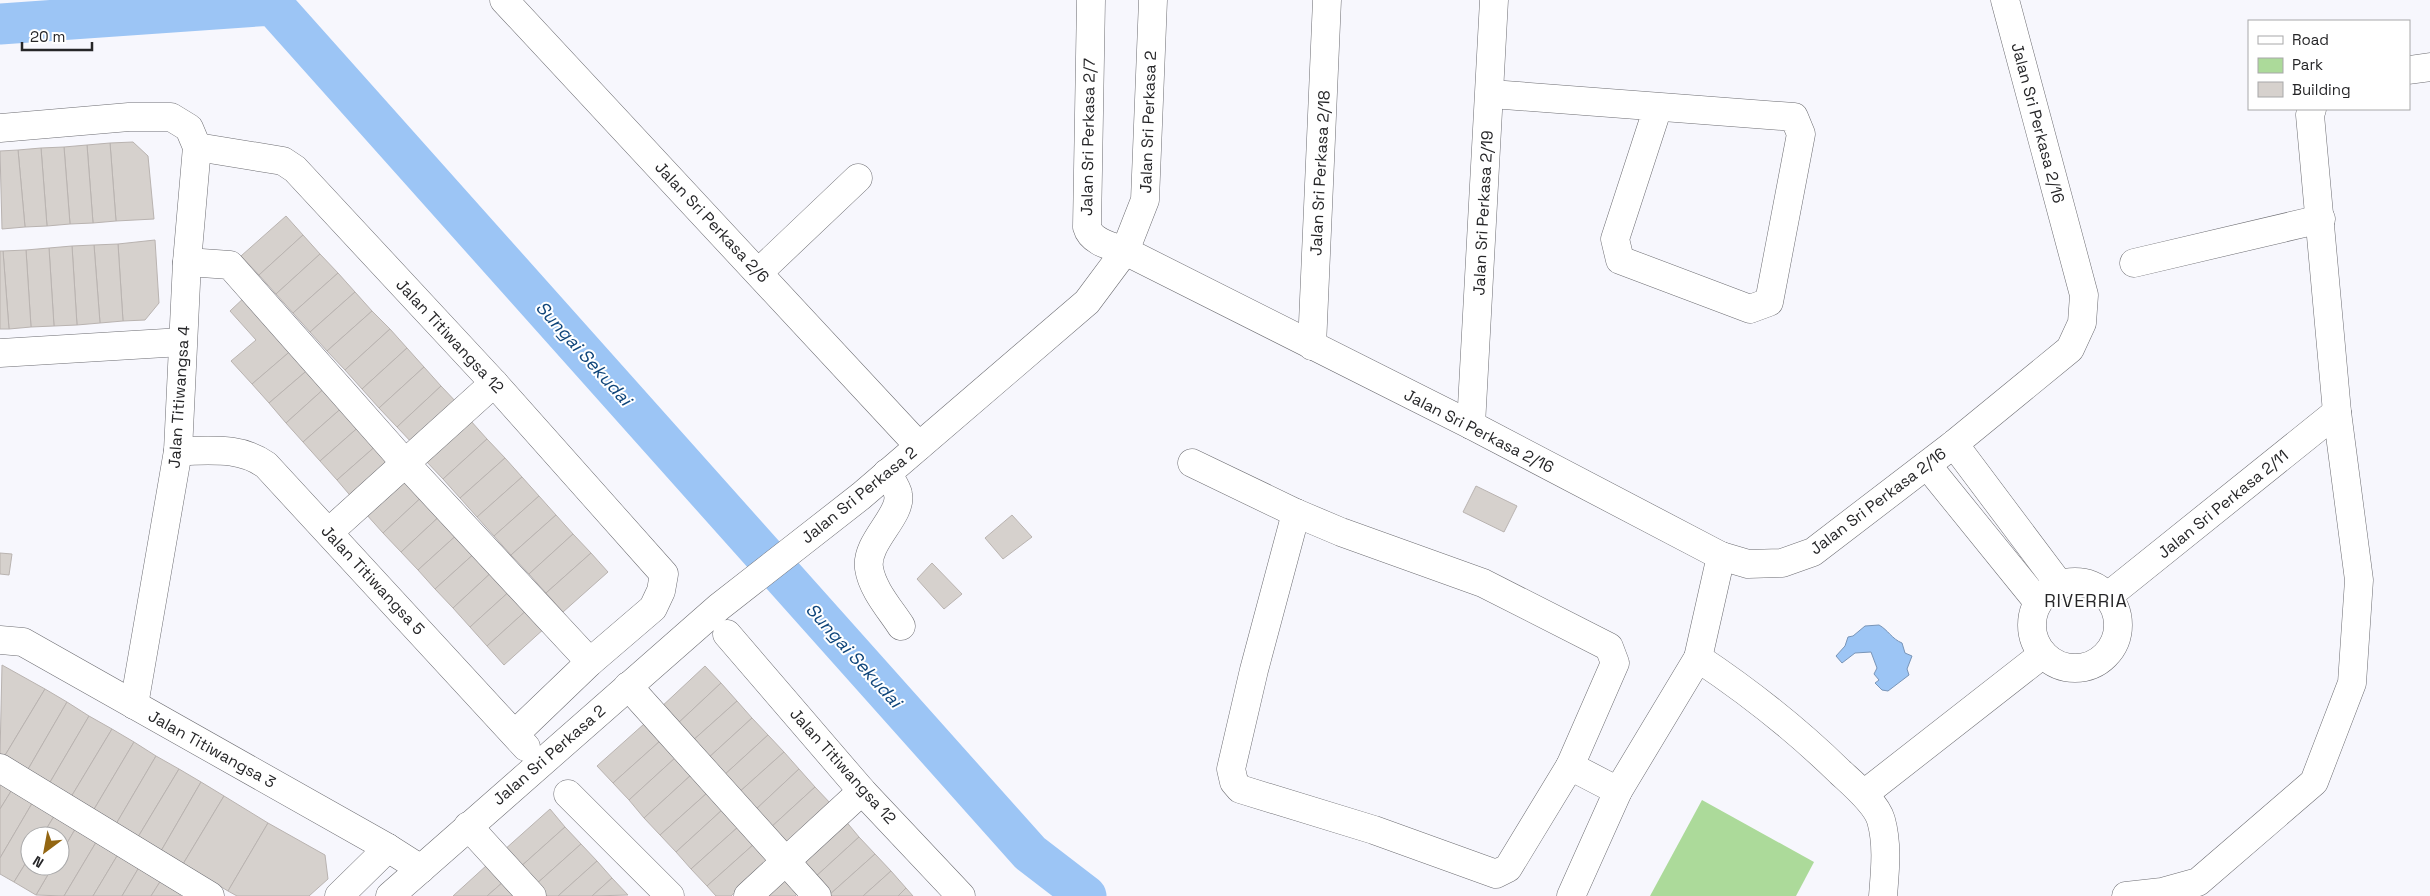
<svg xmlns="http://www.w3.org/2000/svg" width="2430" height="896" font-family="'Space Grotesk',sans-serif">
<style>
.green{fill:#acda9a}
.water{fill:#9cc5f5;stroke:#7995b8}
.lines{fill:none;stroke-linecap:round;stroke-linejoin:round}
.river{stroke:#9cc5f5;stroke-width:41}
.building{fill:#d6d1cd;stroke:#b9b3b0}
.minor-casing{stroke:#6d6d72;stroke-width:29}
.minor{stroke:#fff;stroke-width:28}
.labels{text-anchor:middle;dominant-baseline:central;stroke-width:4;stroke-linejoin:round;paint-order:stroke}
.street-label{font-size:16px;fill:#262628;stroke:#fff}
.water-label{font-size:18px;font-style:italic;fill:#10467b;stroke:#fff}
.neighbourhood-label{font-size:18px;letter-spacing:1px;fill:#262628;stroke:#fff}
</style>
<rect width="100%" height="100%" fill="#f7f7fd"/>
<!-- green -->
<polygon class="green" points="1702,800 1814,862 1796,896 1650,896"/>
<!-- water -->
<path class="water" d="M1879 625C1888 630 1892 639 1902 643L1905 653 1912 656 1907 669 1909 675 1888 691 1882 690 1875 683 1879 680 1874 674 1877 668 1871 652 1855 653 1842 663 1836 656 1845 646 1848 637 1853 636 1865 626Z"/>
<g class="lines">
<!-- river -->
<polyline class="river" points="0,24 273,5 1030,853 1086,896"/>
</g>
<!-- building -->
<g class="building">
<polygon points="133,142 148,156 154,219 116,221 110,143"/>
<polygon points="110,143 116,221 93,223 87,145"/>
<polygon points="87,145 93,223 70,224 64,147"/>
<polygon points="64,147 70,224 47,226 41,148"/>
<polygon points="41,148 47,226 25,227 18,150"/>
<polygon points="18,150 25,227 2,229 0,151"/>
<polygon points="286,216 303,235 259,275 241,256"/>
<polygon points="303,235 320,254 276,294 259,275"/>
<polygon points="155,240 159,303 145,320 123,321 118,244"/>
<polygon points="118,244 123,321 100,323 94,245"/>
<polygon points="94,245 100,323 77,325 72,246"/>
<polygon points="72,246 77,325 54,326 49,248"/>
<polygon points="49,248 54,326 31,327 26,250"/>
<polygon points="26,250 31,327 9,329 3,251"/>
<polygon points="0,251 3,251 9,329 0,329"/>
<polygon points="320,254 338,273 293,313 276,294"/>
<polygon points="338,273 355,292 310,332 293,313"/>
<polygon points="355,292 372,311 327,351 310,332"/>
<polygon points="247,295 294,348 252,384 231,361 256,340 230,311"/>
<polygon points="372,311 390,329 345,370 327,351"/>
<polygon points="390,329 407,348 362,389 345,370"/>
<polygon points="294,348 311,367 269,403 252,384"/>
<polygon points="407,348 424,367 379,408 362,389"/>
<polygon points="311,367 327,386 286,423 269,403"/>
<polygon points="424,367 441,386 397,427 379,408"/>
<polygon points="327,386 345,405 303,442 286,423"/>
<polygon points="441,386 459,405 414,445 397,427"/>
<polygon points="345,405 362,424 320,461 303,442"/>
<polygon points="470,420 487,439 443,479 425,460"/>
<polygon points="362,424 378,444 337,480 320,461"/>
<polygon points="487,439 505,458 460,498 443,479"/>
<polygon points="378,444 396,463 354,500 337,480"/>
<polygon points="505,458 522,477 477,517 460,498"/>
<polygon points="409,475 425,494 383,533 366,514"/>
<polygon points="522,477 539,496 494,536 477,517"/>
<polygon points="1476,486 1517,506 1504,532 1463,512"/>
<polygon points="425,494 443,513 401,552 383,533"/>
<polygon points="539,496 556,515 511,555 494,536"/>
<polygon points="443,513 460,532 418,570 401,552"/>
<polygon points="556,515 573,534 529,574 511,555"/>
<polygon points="1012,515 1032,537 1003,559 985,538"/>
<polygon points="460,532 477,551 435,589 418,570"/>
<polygon points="573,534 591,553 546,593 529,574"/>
<polygon points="477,551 494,570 453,608 435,589"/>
<polygon points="0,553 12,554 9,575 0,574"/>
<polygon points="591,553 608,572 563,612 546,593"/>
<polygon points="932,563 962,594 944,609 917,579"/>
<polygon points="494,570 512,589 470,627 453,608"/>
<polygon points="512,589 529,608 487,646 470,627"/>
<polygon points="529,608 546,627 504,665 487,646"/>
<polygon points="2,665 45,689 4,757 0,755"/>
<polygon points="705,666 721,683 675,726 659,709"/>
<polygon points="721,683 737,701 690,743 675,726"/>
<polygon points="45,689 67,702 27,771 4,757"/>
<polygon points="737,701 752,718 706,760 690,743"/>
<polygon points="67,702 89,716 49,784 27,771"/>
<polygon points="89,716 112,729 71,797 49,784"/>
<polygon points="752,718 768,735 722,777 706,760"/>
<polygon points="644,724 660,741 613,783 597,766"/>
<polygon points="112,729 134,742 93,811 71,797"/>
<polygon points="768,735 784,752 737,794 722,777"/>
<polygon points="660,741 675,758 629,800 613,783"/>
<polygon points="134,742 156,756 116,824 93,811"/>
<polygon points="784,752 799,769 753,812 737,794"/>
<polygon points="156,756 179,769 138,837 116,824"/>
<polygon points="675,758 691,775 644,818 629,800"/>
<polygon points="179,769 201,782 161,851 138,837"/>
<polygon points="799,769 815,787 769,829 753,812"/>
<polygon points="691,775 707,793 660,835 644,818"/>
<polygon points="0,780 13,788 0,809"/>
<polygon points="201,782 224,796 183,864 161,851"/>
<polygon points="815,787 831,804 784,846 769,829"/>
<polygon points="13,788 34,800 0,858 0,809"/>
<polygon points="707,793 722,810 676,852 660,835"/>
<polygon points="224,796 268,823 228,891 183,864"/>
<polygon points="34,800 56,813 42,836 30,836 30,856 14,882 0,874 0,858"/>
<polygon points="550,809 565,827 518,869 503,851"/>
<polygon points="722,810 738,827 691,869 676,852"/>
<polygon points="56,813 77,826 60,855 60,836 42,836"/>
<polygon points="844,819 859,837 813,879 797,862"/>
<polygon points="268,823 325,855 328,879 309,896 237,896 228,891"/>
<polygon points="77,826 98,839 64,896 36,895 53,866 60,866 60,855"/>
<polygon points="565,827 581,844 534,886 518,869"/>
<polygon points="738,827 754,844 707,886 691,869"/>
<polygon points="859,837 875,854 828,896 813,879"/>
<polygon points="98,839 120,851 93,896 64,896"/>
<polygon points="581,844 597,861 558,896 543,896 534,886"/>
<polygon points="754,844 769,861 731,896 716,896 707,886"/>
<polygon points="120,851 141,864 122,896 93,896"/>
<polygon points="875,854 891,871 863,896 828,896"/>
<polygon points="30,856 30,866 53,866 36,895 14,882"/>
<polygon points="597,861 612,878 592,896 558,896"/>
<polygon points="141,864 163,877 151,896 122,896"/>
<polygon points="487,865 503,882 487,896 453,896"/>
<polygon points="891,871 906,888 898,896 863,896"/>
<polygon points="783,876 798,893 795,896 761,896"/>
<polygon points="163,877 184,889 180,896 151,896"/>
<polygon points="612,878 628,895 592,896"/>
<polygon points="503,882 515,896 487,896"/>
<polygon points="906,888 913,896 898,896"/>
</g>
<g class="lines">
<!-- minor casing -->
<g class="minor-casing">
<g id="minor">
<polyline points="504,0 919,446"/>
<path d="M1091 0 1087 227C1091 242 1111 246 1125 251L1471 425 1721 556 1748 564 1782 563 1813 552 1954 444 2070 349 2082 323 2084 295 2005 0"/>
<polyline points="2409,70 2430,67"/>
<polyline points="1491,94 1794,117 1801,134 1769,302 1750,309 1620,260 1615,239 1658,107"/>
<polyline points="0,128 129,117 171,117 189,128 197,147 187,262 178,451 134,705"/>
<polyline points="197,147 283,161 295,169 494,383 664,574 661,591 653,608 590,662 515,734"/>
<polyline points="187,262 230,265 406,464 590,662"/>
<polyline points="2134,263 2321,219"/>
<polyline points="759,272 858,178"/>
<polyline points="1312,346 1327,0"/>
<polyline points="0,353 182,342"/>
<polyline points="1471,425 1494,0"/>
<polyline points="1954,444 2059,584"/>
<path d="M178 451C210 451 239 446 266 465L526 747"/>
<polyline points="1192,463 1296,513 1341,532 1483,583 1609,647 1615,663 1570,766"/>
<polyline points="1927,465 2038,602"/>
<path d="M887 473C890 479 897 487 898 494 903 515 865 542 869 568 872 589 890 609 901 626"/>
<polyline points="1296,513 1254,670 1231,769 1234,782 1240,789 1374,830 1496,874 1508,868 1570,766 1618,791"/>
<polyline points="329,532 494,383"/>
<circle cx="2075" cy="625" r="43"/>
<polyline points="2108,596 2337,412"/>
<polyline points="727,634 862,791 961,896"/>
<polyline points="0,640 23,642 388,848 421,869"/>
<polyline points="1698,658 1721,556"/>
<polyline points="628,686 817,896"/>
<polyline points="0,768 210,896"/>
<polyline points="568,794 670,896"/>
<polyline points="1864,794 2043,654"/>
<polyline points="468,826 532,896"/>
<polyline points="339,896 388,848"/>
<polyline points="390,896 719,607 861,496 1087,302 1125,251 1145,200 1153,0"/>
<polyline points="748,896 862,791"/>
<path d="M1571 896 1618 791 1698 658C1749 692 1796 729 1840 772 1853 784 1876 803 1881 820 1888 845 1885 871 1883 896"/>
<polyline points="2126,896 2162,892 2198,882 2314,782 2352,683 2359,580 2337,412 2310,115 2312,109"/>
</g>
</g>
<!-- minor -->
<use href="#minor" class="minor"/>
</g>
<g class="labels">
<!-- street labels -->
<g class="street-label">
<text transform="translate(1148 122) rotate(-88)">Jalan Sri Perkasa 2</text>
<text transform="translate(2038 123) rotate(75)">Jalan Sri Perkasa 2/16</text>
<text transform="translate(1088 137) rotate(-89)">Jalan Sri Perkasa 2/7</text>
<text transform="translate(1320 173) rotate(-87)">Jalan Sri Perkasa 2/18</text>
<text transform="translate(1483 213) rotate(-87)">Jalan Sri Perkasa 2/19</text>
<text transform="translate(712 222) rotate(47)">Jalan Sri Perkasa 2/6</text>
<text transform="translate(450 336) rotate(47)">Jalan Titiwangsa 12</text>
<text transform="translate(179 397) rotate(-86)">Jalan Titiwangsa 4</text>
<text transform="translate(1479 431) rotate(27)">Jalan Sri Perkasa 2/16</text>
<text transform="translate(859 495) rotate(-39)">Jalan Sri Perkasa 2</text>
<text transform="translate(1878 501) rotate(-37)">Jalan Sri Perkasa 2/16</text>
<text transform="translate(2223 504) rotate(-39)">Jalan Sri Perkasa 2/11</text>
<text transform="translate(373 580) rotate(47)">Jalan Titiwangsa 5</text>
<text transform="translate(212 749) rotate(29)">Jalan Titiwangsa 3</text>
<text transform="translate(549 755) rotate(-41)">Jalan Sri Perkasa 2</text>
<text transform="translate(843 766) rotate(48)">Jalan Titiwangsa 12</text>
</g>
<!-- water labels -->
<g class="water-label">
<text transform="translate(584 353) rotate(48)">Sungai Sekudai</text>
<text transform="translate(854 655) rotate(48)">Sungai Sekudai</text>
</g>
<!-- neighbourhood labels -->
<g class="neighbourhood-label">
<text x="2086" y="600">RIVERRIA</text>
</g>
</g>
<!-- legend -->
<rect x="2248" y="20" width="162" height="90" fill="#ffffff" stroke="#a8a8a9"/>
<rect x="2258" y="36" width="25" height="8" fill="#ffffff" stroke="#a8a8a9"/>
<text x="2292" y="45" font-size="15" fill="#262628">Road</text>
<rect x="2258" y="58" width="25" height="15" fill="#acda9a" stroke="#a8a8a9"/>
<text x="2292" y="70" font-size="15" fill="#262628">Park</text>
<rect x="2258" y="82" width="25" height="15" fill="#d6d1cd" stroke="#a8a8a9"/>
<text x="2292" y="95" font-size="15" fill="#262628">Building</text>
<!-- north arrow -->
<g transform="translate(45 851) rotate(212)"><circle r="24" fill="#ffffff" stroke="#a8a8a9"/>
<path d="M0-4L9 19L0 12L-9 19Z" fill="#936612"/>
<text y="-8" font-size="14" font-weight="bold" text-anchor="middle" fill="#262628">N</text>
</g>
<!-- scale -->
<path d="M22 42v8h70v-8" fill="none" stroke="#262628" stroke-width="2.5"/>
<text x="30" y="42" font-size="15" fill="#262628" stroke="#ffffff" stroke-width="4" paint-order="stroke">20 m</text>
</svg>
